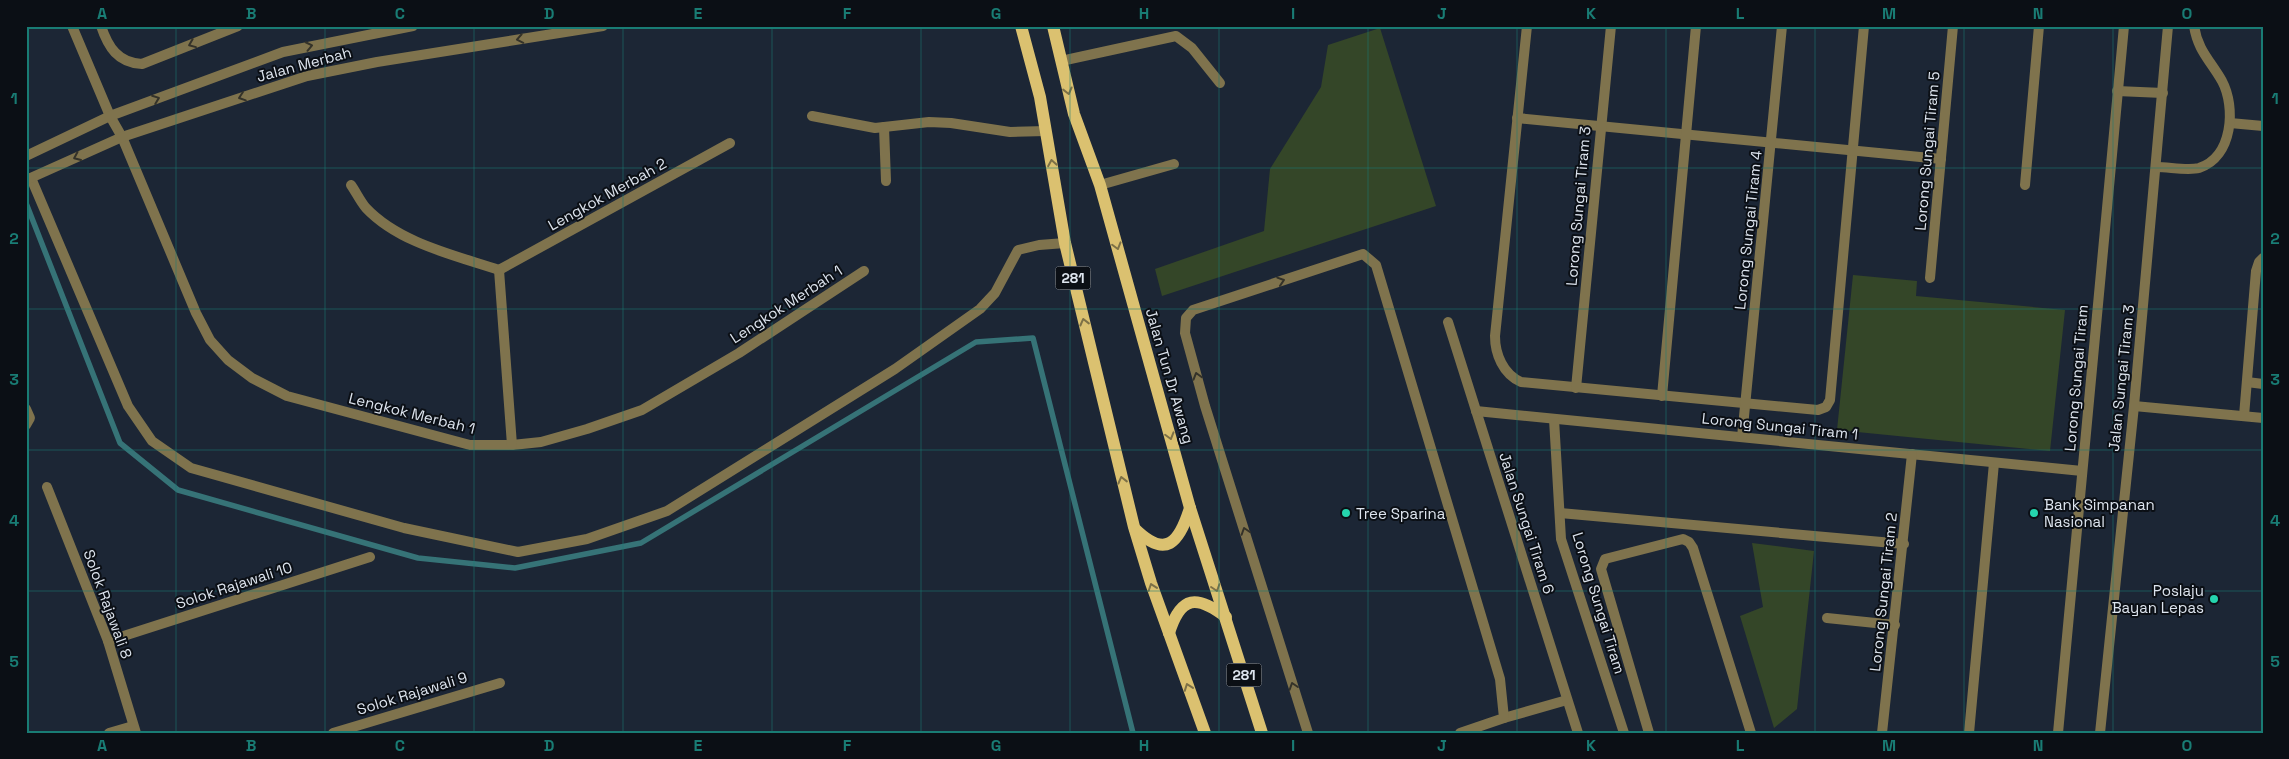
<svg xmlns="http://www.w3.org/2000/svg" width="2289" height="759" font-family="'Space Grotesk',sans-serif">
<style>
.green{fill:#344628}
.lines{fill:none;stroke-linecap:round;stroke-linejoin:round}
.stream{stroke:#367377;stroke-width:5.5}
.service{stroke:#7f734d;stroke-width:10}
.minor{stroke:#7f734d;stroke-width:10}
.primary{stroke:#dbc170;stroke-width:12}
.oneway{stroke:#343229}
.oneway2{stroke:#7d7147}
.grid{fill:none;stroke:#197c74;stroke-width:1;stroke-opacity:0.55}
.poi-dot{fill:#25d5ae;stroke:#0b0f15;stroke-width:2}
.labels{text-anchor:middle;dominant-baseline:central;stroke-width:4;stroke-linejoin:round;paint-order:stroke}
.shield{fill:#0b0f15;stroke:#9ea4ad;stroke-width:1}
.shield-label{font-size:14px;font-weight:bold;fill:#dde4ee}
.street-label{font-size:15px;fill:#dde4ee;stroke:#0b0f15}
.poi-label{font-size:15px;fill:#dde4ee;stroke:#0b0f15;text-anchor:start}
.neatline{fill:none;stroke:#197c74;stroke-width:2}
.grid-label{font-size:16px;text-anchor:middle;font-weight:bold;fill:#197c74}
</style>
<rect width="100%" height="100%" fill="#1c2635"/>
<!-- green -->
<g class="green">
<polygon points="1380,28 1436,206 1162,296 1155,269 1264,231 1270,169 1321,87 1328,45"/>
<polygon points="1853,275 1917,281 1916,296 2065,310 2050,451 1837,430"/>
<polygon points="1752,543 1814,551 1797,709 1774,728 1740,616 1763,607"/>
</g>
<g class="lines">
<!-- stream -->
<polyline class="stream" points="26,203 120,443 178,490 418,558 515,568 641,543 976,342 1033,338 1133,733"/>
<!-- service -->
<g class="service">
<path d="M101 26C108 47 118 63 142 64L238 26"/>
<path d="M1527 26 1495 336C1495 354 1503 374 1521 382L1818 410 1826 407 1830 400 1864 26"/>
<polyline points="1061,61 1176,36 1192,48 1220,83"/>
<polyline points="812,116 875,128 929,122 951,123 1010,132 1046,131"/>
<polyline points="1517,118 1941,159"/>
<polyline points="2230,123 2263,126"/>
<polyline points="884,127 886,181"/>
<path d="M2157 167C2169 167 2188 171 2199 168 2233 157 2236 107 2222 81 2210 60 2198 51 2194 26"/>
<polyline points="31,178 128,406 152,441 191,468 404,528 518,552 587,539 667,511 895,369 980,309 995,293 1018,250 1039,245 1065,243"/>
<polyline points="1100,185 1174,164"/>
<polyline points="2025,185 2039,26"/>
<polyline points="2247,382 2263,384"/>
<polyline points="1662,396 1696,26"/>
<polyline points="26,409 30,418 26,425"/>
<polyline points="2244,416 2256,271 2259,262 2263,258"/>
<polyline points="1560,513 1904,544"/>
<polyline points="1827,618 1895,625"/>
<polyline points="1504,718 1567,700"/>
<polyline points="109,733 133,726"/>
<polyline points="1308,733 1205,406 1185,333 1186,318 1193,310 1363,254 1376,265 1500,679 1504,718 1460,733"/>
<polyline points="1649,733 1601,569 1605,559 1683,539 1689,542 1693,548 1751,733"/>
<polyline points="1969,733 1994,463"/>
</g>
<!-- minor -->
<g class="minor">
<polyline points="72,26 110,116 122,137 196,313 210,340 228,360 252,378 287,396 470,445 512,445 541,442 587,429 642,410 739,353 864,271"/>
<polyline points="2117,91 2163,93"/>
<polyline points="26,156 110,116 283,52 413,26"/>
<polyline points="26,180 122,137 307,76 377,62 603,26"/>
<path d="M351 185C356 192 360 201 366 208 399 243 454 255 499 270L730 143"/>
<polyline points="499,270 512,445"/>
<polyline points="1930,278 1953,26"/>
<polyline points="1448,322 1578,733"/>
<polyline points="1576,388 1611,26"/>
<polyline points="2134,406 2263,418"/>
<polyline points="1476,411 2082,471"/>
<polyline points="1554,419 1561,539 1624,733"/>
<polyline points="1742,437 1782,26"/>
<polyline points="47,487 108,641 136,733"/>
<polyline points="108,641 370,557"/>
<polyline points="333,733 500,683"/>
<polyline points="1882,733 1912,454"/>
<polyline points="2058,733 2124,26"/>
<polyline points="2100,733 2134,406 2168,26"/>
</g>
<!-- primary -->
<g class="primary">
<polyline points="1021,26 1040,97 1065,243 1134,527 1151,583 1205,733"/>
<polyline points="1053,26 1074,114 1100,185 1190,508 1262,733"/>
<path d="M1135 529C1166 559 1179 543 1190 508"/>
<path d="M1169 633C1181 595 1197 595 1226 617"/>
</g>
</g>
<!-- one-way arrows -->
<defs><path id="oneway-chevron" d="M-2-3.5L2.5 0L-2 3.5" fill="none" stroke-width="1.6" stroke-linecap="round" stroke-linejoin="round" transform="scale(1.25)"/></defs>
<g class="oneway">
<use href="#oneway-chevron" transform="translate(520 39) rotate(169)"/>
<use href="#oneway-chevron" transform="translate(192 44) rotate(158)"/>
<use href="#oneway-chevron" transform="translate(309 46) rotate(-12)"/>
<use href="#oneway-chevron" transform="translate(242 97) rotate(161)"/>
<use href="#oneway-chevron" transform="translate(156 99) rotate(-21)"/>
<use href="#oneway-chevron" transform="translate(77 157) rotate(156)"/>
<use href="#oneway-chevron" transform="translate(1281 281) rotate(-18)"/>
<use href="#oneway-chevron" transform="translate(1197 376) rotate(-106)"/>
<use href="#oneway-chevron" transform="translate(1245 531) rotate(-108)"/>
<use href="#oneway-chevron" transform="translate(1293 686) rotate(-108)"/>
</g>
<g class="oneway2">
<use href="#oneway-chevron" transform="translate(1068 91) rotate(76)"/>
<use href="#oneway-chevron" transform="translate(1052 163) rotate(-100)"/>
<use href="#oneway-chevron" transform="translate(1117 246) rotate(74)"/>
<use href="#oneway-chevron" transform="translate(1084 322) rotate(-104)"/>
<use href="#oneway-chevron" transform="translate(1170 436) rotate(74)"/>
<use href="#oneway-chevron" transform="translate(1122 480) rotate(-104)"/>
<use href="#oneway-chevron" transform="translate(1152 587) rotate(-109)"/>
<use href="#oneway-chevron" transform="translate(1216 588) rotate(72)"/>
<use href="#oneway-chevron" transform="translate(1188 687) rotate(-110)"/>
</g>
<!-- grid -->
<path class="grid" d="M176 26V733M325 26V733M474 26V733M623 26V733M772 26V733M921 26V733M1070 26V733M1219 26V733M1368 26V733M1517 26V733M1666 26V733M1815 26V733M1964 26V733M2113 26V733M26 168H2263M26 309H2263M26 450H2263M26 591H2263"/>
<!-- markers -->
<g class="poi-dot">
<circle cx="1346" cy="513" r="5"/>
<circle cx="2034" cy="513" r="5"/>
<circle cx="2214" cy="599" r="5"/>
</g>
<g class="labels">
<!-- shield labels -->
<g class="shield">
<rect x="1055.5" y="266.5" width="35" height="23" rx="4"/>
<rect x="1226.5" y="663.5" width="35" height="23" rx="4"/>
</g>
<g class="shield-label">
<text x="1073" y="278">281</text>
<text x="1244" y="675">281</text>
</g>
<!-- street labels -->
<g class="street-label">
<text transform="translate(304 64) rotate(-15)">Jalan Merbah</text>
<text transform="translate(1927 151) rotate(-85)">Lorong Sungai Tiram 5</text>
<text transform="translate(607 194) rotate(-29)">Lengkok Merbah 2</text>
<text transform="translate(1578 206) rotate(-85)">Lorong Sungai Tiram 3</text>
<text transform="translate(1748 230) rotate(-84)">Lorong Sungai Tiram 4</text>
<text transform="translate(786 304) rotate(-33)">Lengkok Merbah 1</text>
<text transform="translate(1170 376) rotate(74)">Jalan Tun Dr Awang</text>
<text transform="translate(2076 378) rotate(-85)">Lorong Sungai Tiram</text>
<text transform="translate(2121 378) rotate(-84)">Jalan Sungai Tiram 3</text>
<text transform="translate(412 413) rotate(14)">Lengkok Merbah 1</text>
<text transform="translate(1780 426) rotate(6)">Lorong Sungai Tiram 1</text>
<text transform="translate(1527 523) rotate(72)">Jalan Sungai Tiram 6</text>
<text transform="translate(234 585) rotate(-18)">Solok Rajawali 10</text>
<text transform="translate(1883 592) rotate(-84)">Lorong Sungai Tiram 2</text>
<text transform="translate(1599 603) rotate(73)">Lorong Sungai Tiram</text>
<text transform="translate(108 604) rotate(70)">Solok Rajawali 8</text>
<text transform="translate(412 693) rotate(-17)">Solok Rajawali 9</text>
</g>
<!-- poi labels -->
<g class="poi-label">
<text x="2044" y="504">Bank Simpanan<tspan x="2044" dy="17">Nasional</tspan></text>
<text x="1356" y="513">Tree Sparina</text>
<text x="2204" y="590" text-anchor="end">Poslaju<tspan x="2204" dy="17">Bayan Lepas</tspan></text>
</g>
</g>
<!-- border -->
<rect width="2289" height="759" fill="none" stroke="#0b0f15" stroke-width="55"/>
<rect x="28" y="28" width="2234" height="704" class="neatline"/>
<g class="grid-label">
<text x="102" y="19">A</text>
<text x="251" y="19">B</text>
<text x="400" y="19">C</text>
<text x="549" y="19">D</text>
<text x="698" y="19">E</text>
<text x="847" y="19">F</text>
<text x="996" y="19">G</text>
<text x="1144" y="19">H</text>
<text x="1293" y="19">I</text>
<text x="1442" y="19">J</text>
<text x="1591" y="19">K</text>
<text x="1740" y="19">L</text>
<text x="1889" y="19">M</text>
<text x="2038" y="19">N</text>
<text x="2187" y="19">O</text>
<text x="14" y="104">1</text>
<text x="2275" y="104">1</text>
<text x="14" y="244">2</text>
<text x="2275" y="244">2</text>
<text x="14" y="385">3</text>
<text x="2275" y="385">3</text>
<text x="14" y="526">4</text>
<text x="2275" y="526">4</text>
<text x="14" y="667">5</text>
<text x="2275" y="667">5</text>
<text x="102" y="751">A</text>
<text x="251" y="751">B</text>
<text x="400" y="751">C</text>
<text x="549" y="751">D</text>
<text x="698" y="751">E</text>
<text x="847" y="751">F</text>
<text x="996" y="751">G</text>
<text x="1144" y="751">H</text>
<text x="1293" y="751">I</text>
<text x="1442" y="751">J</text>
<text x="1591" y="751">K</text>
<text x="1740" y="751">L</text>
<text x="1889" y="751">M</text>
<text x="2038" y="751">N</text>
<text x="2187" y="751">O</text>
</g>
</svg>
